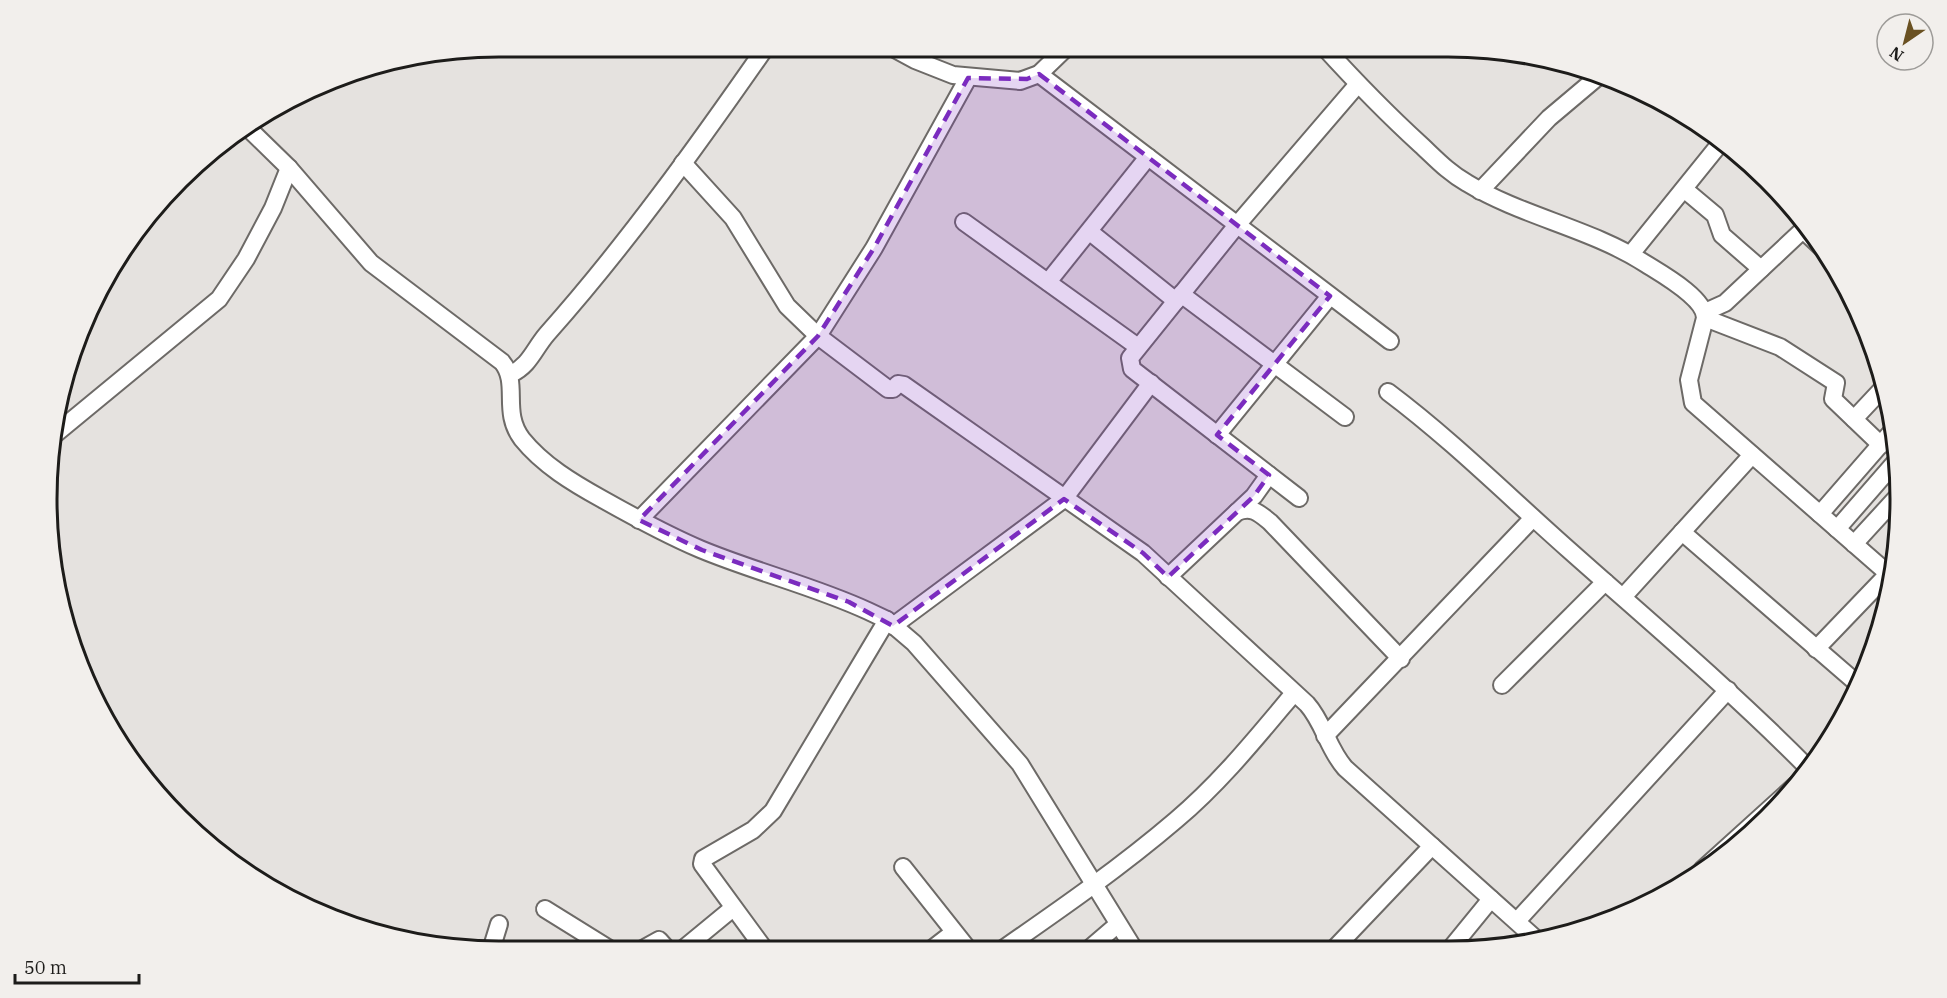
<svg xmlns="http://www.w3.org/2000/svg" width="1947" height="998" font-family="'IBM Plex Serif',serif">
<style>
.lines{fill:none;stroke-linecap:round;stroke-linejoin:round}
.minor-casing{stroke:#6d6a67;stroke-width:20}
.minor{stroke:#fff;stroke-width:16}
.marked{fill:#7b2cbf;fill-opacity:0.2;stroke:#7b2cbf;stroke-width:4.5;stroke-dasharray:12 8;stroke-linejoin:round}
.rim{fill:none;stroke:#1d1c1a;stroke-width:3}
</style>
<rect width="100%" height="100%" fill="#e5e2df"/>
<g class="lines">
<!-- minor casing -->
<g class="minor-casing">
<g id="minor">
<polyline points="891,47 915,60 953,75 1020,81 1039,74 1067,47"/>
<path d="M1324 47C1355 81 1387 114 1421 145 1436 159 1449 173 1467 183 1523 217 1590 228 1646 264 1662 274 1705 298 1705 318L1689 380 1693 403 1892 577"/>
<polyline points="1039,74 1390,341"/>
<path d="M247 127 289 168 371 263 502 362C520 384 501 411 522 439 543 465 573 483 602 499 634 517 667 535 700 549 755 572 814 586 868 611L887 620 914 643 1020 764 1134 949"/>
<path d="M683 163 733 218 787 306 818 336 888 389H893L898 384 904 385 1143 553 1307 704C1324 723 1328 749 1345 768L1537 940"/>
<polyline points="1684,189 1715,215 1722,235 1761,269"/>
<polyline points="1480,191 1549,118 1600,75"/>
<polyline points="964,222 1138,347"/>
<polyline points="1803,230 1821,247"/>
<polyline points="1090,232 1176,301"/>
<polyline points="1631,254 1723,140"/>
<polyline points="1048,282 1148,157"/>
<polyline points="1181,294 1345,417"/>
<polyline points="1705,312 1725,303 1807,226"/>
<polyline points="1705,318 1780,347 1836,383 1833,399 1881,445"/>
<path d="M511 374C530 365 534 349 547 334 627 244 697 146 766 47"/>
<path d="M1388 392C1452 440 1509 497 1569 550 1650 622 1732 691 1808 768"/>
<polyline points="1854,419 1884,387"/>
<polyline points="54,435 219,299 246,259 273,208 289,168"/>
<polyline points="1217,435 1330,296"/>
<polyline points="1299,498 1132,369 1130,358 1237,225 1358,84"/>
<polyline points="1237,512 1254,496 1269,475"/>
<polyline points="1820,514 1894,429"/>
<polyline points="639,520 818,336 874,248 968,78"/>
<polyline points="1837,529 1897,460"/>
<polyline points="1682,532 1859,685"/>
<polyline points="1854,544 1898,496"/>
<path d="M1168 577 1237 512C1252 506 1259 513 1270 522L1401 659"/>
<polyline points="1623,597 1752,455"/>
<polyline points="893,626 1064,499 1151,383"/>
<polyline points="1816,649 1888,574"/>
<polyline points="1502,685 1605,582"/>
<polyline points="1325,736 1533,518"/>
<polyline points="903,867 968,949"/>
<polyline points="1702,870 1797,784"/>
<polyline points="545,909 611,950"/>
<polyline points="1517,921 1728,690"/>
<polyline points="1335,948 1432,846"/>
<polyline points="1451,948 1491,899"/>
<polyline points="932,949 954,932"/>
<path d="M1003 949C1062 908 1121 867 1176 820 1220 783 1257 737 1294 693"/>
<polyline points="1089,949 1117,925"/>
<polyline points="491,950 499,924"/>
<polyline points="641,950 659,940 668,950"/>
<polyline points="682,950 733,908"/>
<polyline points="765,950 702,864 703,859 753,830 773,811 887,620"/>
</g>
</g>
<!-- minor -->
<use href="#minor" class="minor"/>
</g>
<!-- marked area -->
<path class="marked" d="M1039 74 1330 296 1217 435 1269 475 1254 496 1168 577 1143 553 1064 499 893 626 849 602 702 550 639 520 818 336 874 248 968 78 1027 79Z"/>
<!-- crop -->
<path d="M0 0H1947V998H0ZM499 57H1448A442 442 0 0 1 1890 499V499A442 442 0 0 1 1448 941H499A442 442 0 0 1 57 499V499A442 442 0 0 1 499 57Z" fill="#f2efec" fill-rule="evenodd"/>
<path class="rim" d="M499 57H1448A442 442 0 0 1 1890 499V499A442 442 0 0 1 1448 941H499A442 442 0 0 1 57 499V499A442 442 0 0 1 499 57Z"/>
<!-- north arrow -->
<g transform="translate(1905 42) rotate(215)"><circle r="28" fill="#f2efec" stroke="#9d9b98" stroke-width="1.5"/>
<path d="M0-4.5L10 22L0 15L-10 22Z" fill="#6a5122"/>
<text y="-9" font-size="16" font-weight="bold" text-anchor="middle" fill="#1d1c1a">N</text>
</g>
<!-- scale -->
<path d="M15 974v9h124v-9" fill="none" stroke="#1d1c1a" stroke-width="3"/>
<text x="24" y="974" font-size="18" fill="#1d1c1a" stroke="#f2efec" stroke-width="4.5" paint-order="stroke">50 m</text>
</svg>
